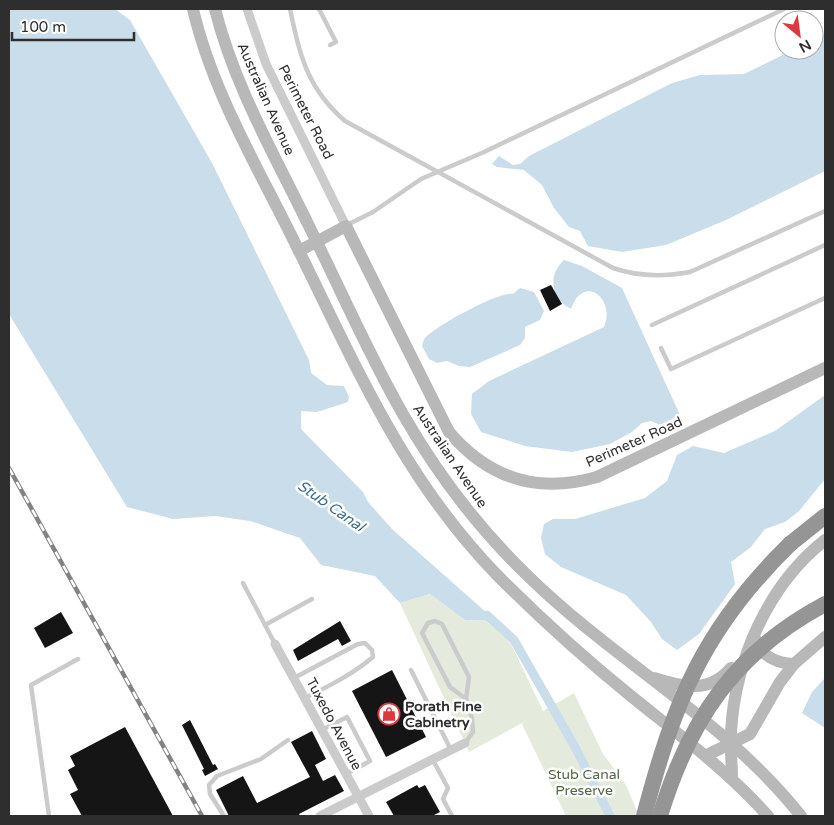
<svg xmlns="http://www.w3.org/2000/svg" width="834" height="825" font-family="'Varela Round',sans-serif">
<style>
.green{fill:#e4ebdc}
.water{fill:#c9ddea}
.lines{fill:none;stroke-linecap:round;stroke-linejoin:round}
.canal{stroke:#c9ddea;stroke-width:9}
.building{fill:#151515}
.lane{stroke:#cbcbcb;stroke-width:4.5}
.street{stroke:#cbcbcb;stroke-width:9}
.secondary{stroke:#b8b8b8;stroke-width:12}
.highway{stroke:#959595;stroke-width:16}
.rail-casing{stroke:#838383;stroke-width:4.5}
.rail{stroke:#fff;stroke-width:2.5;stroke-dasharray:8;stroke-linecap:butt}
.highway-bridge{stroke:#959595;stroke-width:16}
.labels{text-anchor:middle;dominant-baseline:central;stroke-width:5;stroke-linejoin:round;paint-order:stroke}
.street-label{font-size:14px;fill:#2e2e2e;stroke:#fff}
.poi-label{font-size:14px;font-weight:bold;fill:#2e2e2e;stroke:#fff;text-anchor:start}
.park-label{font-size:14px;fill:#51693d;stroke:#fff}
.water-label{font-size:15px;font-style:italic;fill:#3f6e8e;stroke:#fff}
</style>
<rect width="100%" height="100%" fill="#fff"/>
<!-- green -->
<polygon class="green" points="430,594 465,620 488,621 511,644 543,711 574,693 603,754 626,785 639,816 566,816 522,724 526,721 469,752 400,603"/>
<!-- water -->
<g class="water">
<polygon points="9,9 115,9 130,20 212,163 309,360 311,373 327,385 344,386 349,397 348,402 317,412 301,411 301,429 363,492 368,502 392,529 496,621 465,620 430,594 400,603 375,576 321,565 300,538 250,521 215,516 173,519 127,507 9,314"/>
<polygon points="825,34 825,171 726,220 666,245 622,252 588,246 580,231 569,227 554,208 542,185 524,170 497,167 492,164 499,156 513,165 520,164 529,156 672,83 700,75 744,74 793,50 814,50 814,39"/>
<path d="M564 260 582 266 622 288 680 415 660 425 651 421 642 423 632 432 610 444 572 452 525 446 481 432 471 414 472 394 489 381 604 327C616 298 583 273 571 309 551 298 547 276 564 260Z"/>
<path d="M520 288 534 292 544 311 540 320 525 327V338L520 345 470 367 459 366 447 361 437 363 429 359 422 346C423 342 424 338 427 336 439 325 499 291 513 294Z"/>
<polygon points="825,395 825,479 799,511 785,522 765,529 751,547 731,562 735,584 699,634 677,650 662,639 651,622 626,595 561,567 545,554 541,538 544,524 553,519 575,519 645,498 667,481 677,455 693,446 724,453 775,431"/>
<polygon points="825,678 825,728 802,713 812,692"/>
</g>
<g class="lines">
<!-- canal -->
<polyline class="canal" points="487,615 514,640 575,747 610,816"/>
</g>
<!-- building -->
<g class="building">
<polygon points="551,285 562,304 550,311 540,290"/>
<polygon points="61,612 73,633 45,648 34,628"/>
<polygon points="340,621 351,641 342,646 338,639 298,661 293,650"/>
<polygon points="392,670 426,737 386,757 352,691"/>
<polygon points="190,720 213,765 215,764 218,769 205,776 202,770 204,769 182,725"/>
<polygon points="125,727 173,816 82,816 70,794 78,790 68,770 75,766 70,756"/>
<polygon points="312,731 326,759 315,765 323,781 335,775 344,791 299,814 300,816 229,816 216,790 243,776 257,803 310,777 291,742"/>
<polygon points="417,785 419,788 425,785 440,812 432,816 394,816 386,802"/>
</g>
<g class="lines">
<!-- lane -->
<g class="lane">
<path d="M290 9C300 56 307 88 345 121L613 268C639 277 663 277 690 272L825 211"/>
<polyline points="319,9 336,42 330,45"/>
<polyline points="347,225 373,212 421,179 484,152 784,9"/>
<polyline points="652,325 825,245"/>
<polyline points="661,348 671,369 825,298"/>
<polyline points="243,583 275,644"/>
<polyline points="265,625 312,599"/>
<polyline points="411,670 451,750"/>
<path d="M294 678 358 644 365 643 372 650 373 657C353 674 329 686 305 698"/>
<polyline points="322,730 347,717 370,761 346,774"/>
<polyline points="465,743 473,732 472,719 466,699 450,687 422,633 428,623 435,621 442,624 469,677 466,699"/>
<polyline points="433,760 448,788 443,799 452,816"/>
<polyline points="49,816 31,685 78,659"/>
<polyline points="224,816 210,794 209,785 217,776 261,759 288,740"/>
</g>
<!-- street -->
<g class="street">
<polyline points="247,9 266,64 346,226"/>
<polyline points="275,644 369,816"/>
<polyline points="320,816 465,743"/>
</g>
<!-- secondary -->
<g class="secondary">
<path d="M193 9C212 91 257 166 294 241 355 363 401 477 499 577 541 619 585 659 631 696 679 735 727 770 768 816"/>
<path d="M215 9C234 85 274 154 308 224 340 288 368 354 404 416 438 475 480 530 529 577 615 661 726 721 801 816"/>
<path d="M299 251 346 226 449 432C489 479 538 494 597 477L825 368"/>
<path d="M757 641C763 658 777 663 794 664"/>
<path d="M654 678C683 687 709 694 731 668"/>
<polyline points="707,755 750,734 780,682 794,664 825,637"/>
<path d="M732 778C732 763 730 747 731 732 735 660 768 585 825 540"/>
</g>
<!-- highway -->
<polyline class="highway" points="790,544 825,516"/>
<!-- rail casing -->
<g class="rail-casing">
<polyline id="rail" points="9,468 202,816"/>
</g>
<!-- rail -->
<use href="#rail" class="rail"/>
<!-- highway-bridge -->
<g class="highway-bridge">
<path d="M644 816C674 702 703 629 790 544"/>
<path d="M660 816C689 720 735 652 825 604"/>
</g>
</g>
<!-- icons -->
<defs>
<g id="shop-ring" transform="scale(1.125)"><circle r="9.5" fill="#fff" stroke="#df3640" stroke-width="1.5"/><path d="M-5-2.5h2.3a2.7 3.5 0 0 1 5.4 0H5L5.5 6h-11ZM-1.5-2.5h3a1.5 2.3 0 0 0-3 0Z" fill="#df3640"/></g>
</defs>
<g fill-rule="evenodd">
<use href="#shop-ring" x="389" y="714"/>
</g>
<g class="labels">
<!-- street labels -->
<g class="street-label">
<text transform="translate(266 99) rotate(66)">Australian Avenue</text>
<text transform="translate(306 112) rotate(63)">Perimeter Road</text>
<text transform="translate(634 442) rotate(-24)">Perimeter Road</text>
<text transform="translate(450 456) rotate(56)">Australian Avenue</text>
<text transform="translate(334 724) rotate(62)">Tuxedo Avenue</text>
</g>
<!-- poi labels -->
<g class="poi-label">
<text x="405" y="706">Porath Fine<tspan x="405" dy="16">Cabinetry</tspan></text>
</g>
<!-- park labels -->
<g class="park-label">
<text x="584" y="774">Stub Canal<tspan x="584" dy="16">Preserve</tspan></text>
</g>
<!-- water labels -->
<g class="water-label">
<text transform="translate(331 506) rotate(35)">Stub Canal</text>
</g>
</g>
<!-- border -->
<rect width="834" height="825" fill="none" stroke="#2e2e2e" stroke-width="20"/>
<!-- north arrow -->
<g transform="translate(799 35) rotate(151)"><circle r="24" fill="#ffffff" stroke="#ababab"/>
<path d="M0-4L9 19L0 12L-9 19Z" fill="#df3640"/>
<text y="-8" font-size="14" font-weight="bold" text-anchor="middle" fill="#2e2e2e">N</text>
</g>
<!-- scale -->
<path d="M12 32v8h122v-8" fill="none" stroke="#2e2e2e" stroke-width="2.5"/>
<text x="20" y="32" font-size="15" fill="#2e2e2e" stroke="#ffffff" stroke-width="4" paint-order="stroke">100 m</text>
</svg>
